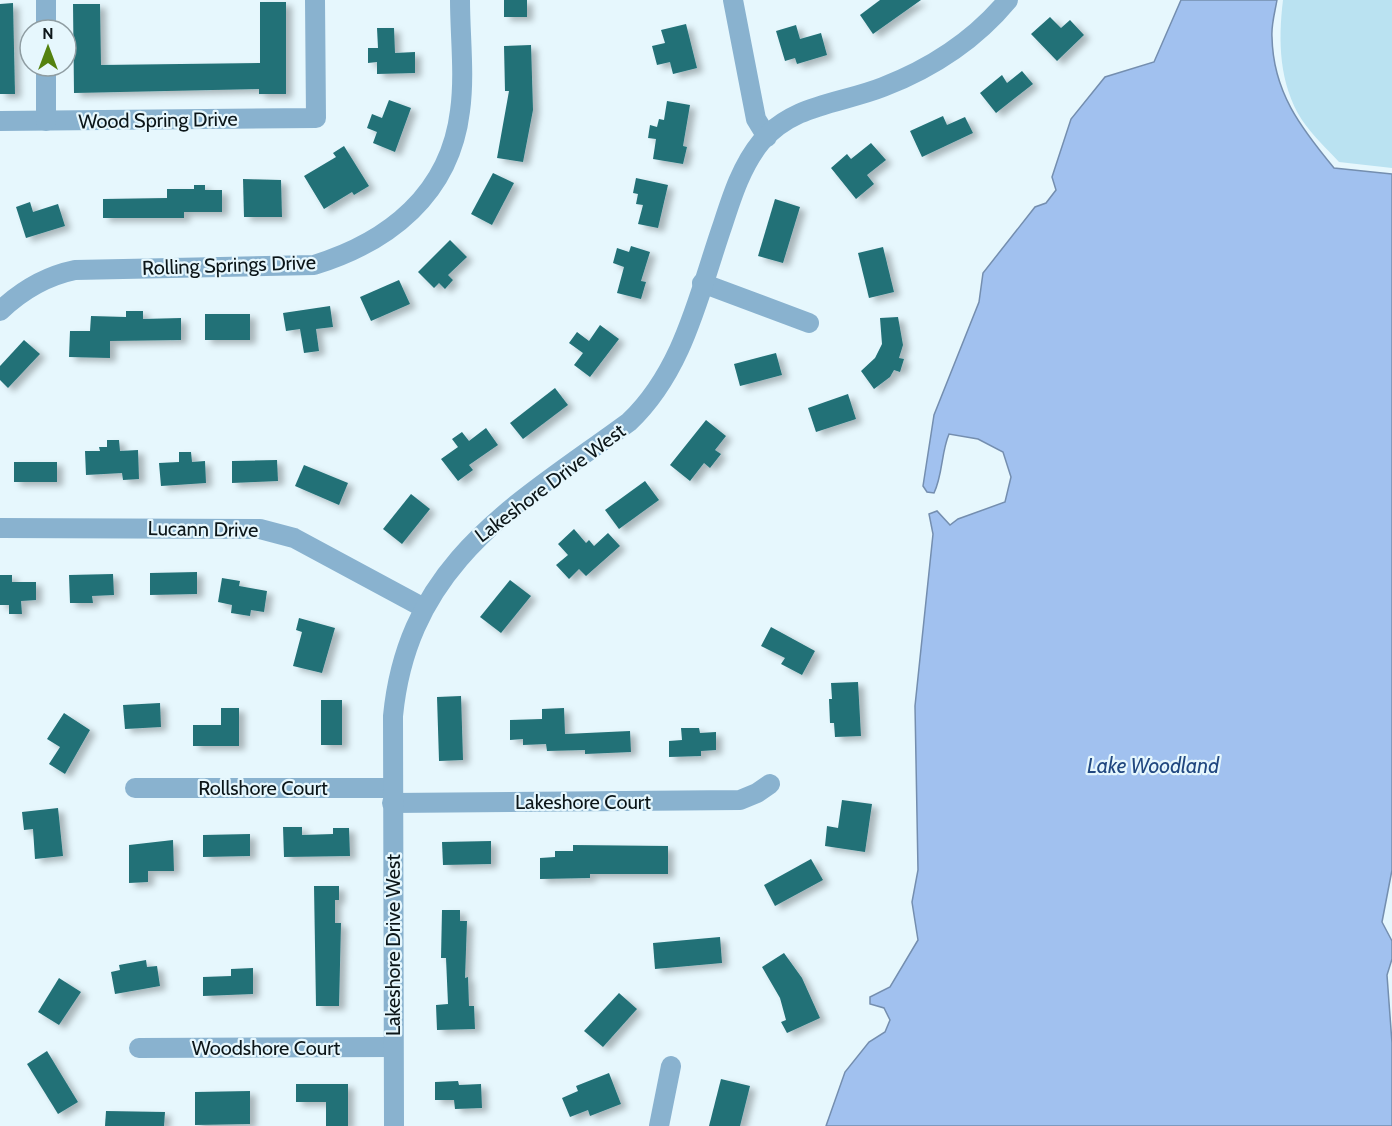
<svg xmlns="http://www.w3.org/2000/svg" width="1392" height="1126" font-family="Cabin,sans-serif">
<style>
.green{fill:#bae2f1}
.water{fill:#a1c1ef;stroke:#748eaf;stroke-width:1.5}
.building{fill:#227177;filter:url(#shadow)}
.lines{fill:none;stroke-linecap:round;stroke-linejoin:round}
.minor{stroke:#89b2cf;stroke-width:20}
.labels{text-anchor:middle;dominant-baseline:central;stroke-width:4.5;stroke-linejoin:round;paint-order:stroke}
.street-label{font-size:20px;fill:#0c1619;stroke:#e6f7fd}
.water-label{font-size:21px;font-style:italic;fill:#214880;stroke:#e6f7fd}
</style>
<defs>
<filter id="shadow"><feDropShadow dx="6" dy="4" stdDeviation="3" flood-color="#0004"/></filter>
</defs>
<rect width="100%" height="100%" fill="#e6f7fd"/>
<!-- green -->
<path class="green" d="M1283 0H1392V168L1339 162C1327 149 1312 135 1302 120 1279 84 1278 41 1283 0Z"/>
<!-- water -->
<path class="water" d="M1181 0H1277C1275 12 1271 25 1272 37 1273 92 1301 128 1334 168L1392 174V870L1382 922 1392 941V959L1387 975 1392 1043V1126H826L845 1072 869 1042 885 1032 890 1020 884 1008 870 1004V997L890 987 918 940 912 902 918 870 915 706 933 534 929 514 937 511 950 525 958 519 1005 502 1011 477 1003 452 978 439 949 434C941 453 943 474 934 493L927 492 923 486 934 415 979 302 983 273 1035 207 1046 203 1056 190 1052 177 1071 119 1105 77 1154 62Z"/>
<!-- building -->
<g class="building">
<rect x="504" y="0" width="23" height="17"/>
<polygon points="880,0 921,0 873,34 860,15"/>
<polygon points="260,2 286,2 286,94 259,94 259,89 74,93 73,4 100,4 101,65 260,63"/>
<polygon points="13,3 15,94 0,94 0,4"/>
<polygon points="1050,17 1061,28 1070,20 1084,35 1057,61 1031,34"/>
<polygon points="686,24 697,68 673,74 670,62 657,65 652,46 665,43 661,30"/>
<polygon points="796,25 800,39 821,33 827,55 797,64 795,58 785,61 776,31"/>
<polygon points="377,28 394,28 395,53 415,52 415,73 377,74 377,62 368,63 368,48 378,48"/>
<polygon points="531,45 533,110 523,162 497,158 509,91 505,91 504,46"/>
<polygon points="1022,71 1033,84 996,113 980,93 1002,75 1007,83"/>
<polygon points="389,100 411,108 395,152 373,143 377,132 367,128 372,114 382,118"/>
<polygon points="667,101 690,105 683,146 687,147 683,164 653,159 656,139 648,138 650,125 657,127 659,119 664,120"/>
<polygon points="943,116 947,125 965,117 973,133 922,157 910,131"/>
<polygon points="871,143 886,160 867,175 874,184 856,199 831,168 847,154 851,159"/>
<polygon points="344,146 369,186 354,195 352,192 324,209 304,176 336,157 333,153"/>
<polygon points="493,173 514,183 492,225 471,214"/>
<polygon points="636,178 668,185 658,228 638,224 643,205 636,204 638,194 633,193"/>
<polygon points="243,179 281,180 282,217 244,217"/>
<polygon points="194,185 205,185 205,190 222,190 222,212 184,212 184,218 103,218 103,199 167,198 167,189 194,189"/>
<polygon points="775,199 800,207 783,263 758,256"/>
<polygon points="30,202 33,212 58,204 65,226 26,238 16,207"/>
<polygon points="450,240 467,257 448,275 453,280 445,289 439,283 434,288 418,272"/>
<polygon points="631,246 650,252 641,281 646,282 641,299 617,293 624,267 613,263 617,248 629,252"/>
<polygon points="883,247 894,292 869,298 858,253"/>
<polygon points="399,280 410,304 371,321 360,297"/>
<polygon points="330,306 333,327 316,329 319,351 304,353 300,329 286,331 283,313"/>
<polygon points="126,311 143,311 143,319 181,318 181,340 110,341 110,358 69,357 70,331 90,331 91,316 126,317"/>
<rect x="205" y="314" width="45" height="26"/>
<polygon points="898,317 903,345 899,358 904,359 900,372 894,370 890,377 874,389 861,371 875,358 882,344 880,318"/>
<polygon points="600,325 619,339 590,377 574,365 583,353 569,343 577,332 589,341"/>
<polygon points="24,340 40,354 8,388 0,380 0,366"/>
<polygon points="776,353 782,375 740,386 734,364"/>
<polygon points="555,388 568,405 523,439 510,423"/>
<polygon points="848,394 856,419 816,432 808,408"/>
<polygon points="706,420 726,436 715,450 721,454 710,468 704,463 690,481 670,465"/>
<polygon points="486,428 498,445 469,465 473,470 458,481 441,459 458,447 452,439 462,432 469,441"/>
<polygon points="107,440 119,440 120,451 138,450 139,479 123,480 122,473 86,475 85,451 100,451 99,447 107,447"/>
<polygon points="179,452 191,452 192,462 205,461 206,483 161,486 159,463 179,462"/>
<polygon points="277,460 278,481 232,483 232,461"/>
<rect x="14" y="462" width="43" height="20"/>
<polygon points="304,465 348,483 339,505 295,486"/>
<polygon points="645,481 659,500 619,529 605,510"/>
<polygon points="411,494 430,509 402,544 383,529"/>
<polygon points="574,529 586,543 589,540 594,546 608,533 620,546 586,576 579,569 569,579 556,565 568,555 558,544"/>
<polygon points="197,572 197,594 150,595 150,573"/>
<polygon points="113,574 114,595 92,596 93,603 70,603 69,575"/>
<polygon points="0,575 12,575 12,582 36,582 36,600 21,601 22,614 9,614 9,605 0,605"/>
<polygon points="222,578 240,581 239,586 267,591 264,612 251,610 250,616 231,613 232,605 218,602"/>
<polygon points="510,580 531,596 501,633 480,617"/>
<polygon points="299,618 335,628 322,673 293,666 302,632 296,630"/>
<polygon points="771,627 815,651 802,675 781,664 785,658 761,646"/>
<polygon points="858,682 861,736 835,737 834,723 830,723 829,699 832,699 831,683"/>
<polygon points="461,696 463,760 439,761 437,697"/>
<rect x="321" y="700" width="21" height="45"/>
<polygon points="160,703 161,727 125,729 123,705"/>
<polygon points="221,708 239,708 239,746 193,746 193,725 221,725"/>
<polygon points="564,708 565,734 630,731 631,752 585,754 585,750 547,751 546,744 523,745 523,739 510,740 510,720 542,719 542,709"/>
<polygon points="64,713 90,730 65,774 49,764 60,747 47,739"/>
<polygon points="681,728 699,728 700,733 716,732 716,750 701,751 701,756 669,757 669,741 682,740"/>
<polygon points="842,800 872,804 865,852 825,846 827,826 838,828"/>
<polygon points="58,808 63,856 35,859 33,829 24,830 22,812"/>
<polygon points="283,827 302,827 302,835 333,834 333,828 349,828 350,856 284,857"/>
<polygon points="250,834 250,856 203,857 203,835"/>
<polygon points="173,840 174,871 148,871 148,882 129,883 129,845"/>
<polygon points="491,841 491,864 443,865 442,842"/>
<polygon points="573,845 668,846 668,874 590,874 590,878 540,879 540,858 555,857 555,851 573,851"/>
<polygon points="811,859 823,880 775,906 764,885"/>
<polygon points="314,886 339,886 339,900 335,900 335,923 341,923 339,1006 316,1006"/>
<polygon points="442,910 460,910 460,921 467,921 465,978 468,977 469,1006 474,1006 475,1029 437,1030 436,1005 448,1004 446,958 441,958"/>
<polygon points="720,937 722,963 655,969 653,943"/>
<polygon points="784,953 802,978 820,1018 787,1033 781,1022 786,1020 780,998 762,967"/>
<polygon points="146,960 147,967 157,966 160,986 115,994 111,972 120,970 119,965"/>
<polygon points="253,968 253,994 203,996 203,977 231,976 231,969"/>
<polygon points="59,978 81,992 59,1025 38,1012"/>
<polygon points="619,993 637,1009 603,1047 584,1031"/>
<polygon points="47,1051 78,1102 58,1114 27,1064"/>
<polygon points="609,1073 621,1104 590,1116 588,1110 570,1117 562,1098 578,1091 576,1086"/>
<polygon points="721,1079 750,1086 740,1126 709,1126"/>
<polygon points="458,1081 459,1085 481,1084 482,1108 455,1109 454,1100 435,1100 435,1082"/>
<polygon points="296,1084 348,1084 348,1126 326,1126 326,1102 296,1102"/>
<polygon points="250,1091 250,1124 195,1125 195,1092"/>
<polygon points="106,1111 165,1112 164,1126 105,1126"/>
</g>
<g class="lines">
<!-- minor -->
<g class="minor">
<polyline points="733,0 756,119 767,137"/>
<polyline points="46,30 46,0"/>
<polyline points="0,121 316,118 315,0"/>
<polyline points="46,121 46,66"/>
<polyline points="702,283 809,323"/>
<path d="M0 311C22 290 46 276 75 270L314 265C389 242 450 194 460 111 465 75 460 36 460 0"/>
<polyline points="0,528 260,529 294,538 424,608"/>
<polyline points="135,788 392,788"/>
<polyline points="392,803 740,800 757,793 770,784"/>
<polyline points="139,1048 393,1047"/>
<path d="M394 1126 393 716C408 562 516 505 629 422 684 370 699 293 723 224 732 196 742 165 761 142 793 104 840 104 883 87 932 68 974 41 1008 0"/>
<polyline points="659,1126 671,1066"/>
</g>
</g>
<g class="labels">
<!-- street labels -->
<g class="street-label">
<text transform="translate(158 120) rotate(-1)">Wood Spring Drive</text>
<text transform="translate(229 265) rotate(-2)">Rolling Springs Drive</text>
<text transform="translate(550 483) rotate(-37)">Lakeshore Drive West</text>
<text transform="translate(203 529) rotate(1)">Lucann Drive</text>
<text x="263" y="788">Rollshore Court</text>
<text x="583" y="802">Lakeshore Court</text>
<text transform="translate(393 945) rotate(-90)">Lakeshore Drive West</text>
<text x="266" y="1048">Woodshore Court</text>
</g>
<!-- water labels -->
<g class="water-label">
<text x="1153" y="765">Lake Woodland</text>
</g>
</g>
<!-- north arrow -->
<g transform="translate(48 48)"><circle r="28" fill="#e6f7fd" stroke="#8f9da2" stroke-width="1.5"/>
<path d="M0-4.5L10 22L0 15L-10 22Z" fill="#54820f"/>
<text y="-9" font-size="16" font-weight="bold" text-anchor="middle" fill="#0c1619">N</text>
</g>
</svg>
